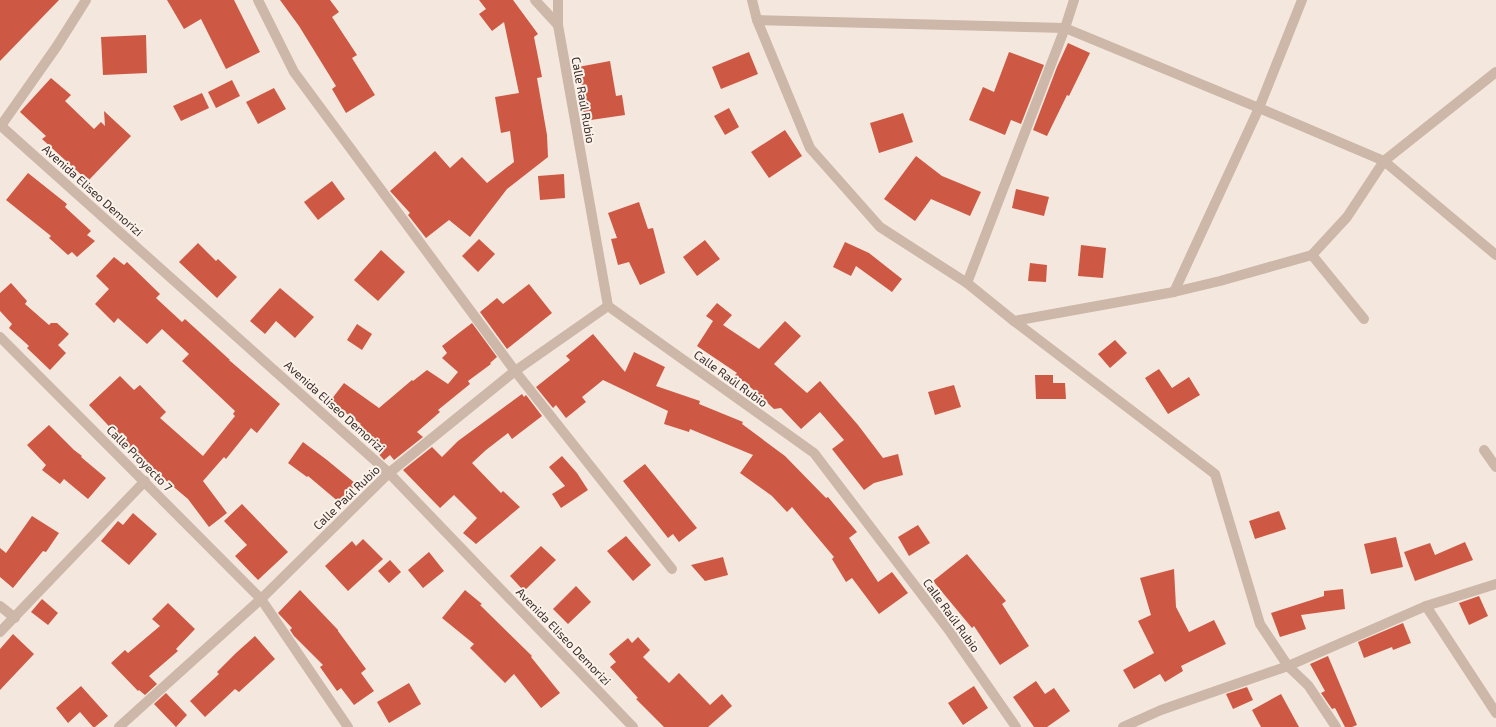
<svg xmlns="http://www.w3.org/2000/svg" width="1496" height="727" font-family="'Exo 2',sans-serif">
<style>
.building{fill:#cd5944}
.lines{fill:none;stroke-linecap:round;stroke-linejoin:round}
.minor{stroke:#cdb7a9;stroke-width:10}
.labels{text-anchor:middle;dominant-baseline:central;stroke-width:4;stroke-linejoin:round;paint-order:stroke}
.street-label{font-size:12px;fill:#3a2d29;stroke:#fbf3eb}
</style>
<rect width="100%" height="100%" fill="#f4e8de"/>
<!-- building -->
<g class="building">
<polygon points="0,0 59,0 0,61"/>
<polygon points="167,0 234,0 260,52 226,69 201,19 184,29"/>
<polygon points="280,0 330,0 339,12 332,17 357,55 352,58 375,95 346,113 332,89 336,86 299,26"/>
<polygon points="479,0 513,0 538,34 534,37 542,77 537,78 547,135 548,157 507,189 470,237 449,220 426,238 408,215 410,213 390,191 435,151 450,168 462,157 487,183 514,162 510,131 501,133 495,97 519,93 504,22 492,31 479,14 486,9"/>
<polygon points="146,35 147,73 103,75 101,37"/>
<polygon points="1068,43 1090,53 1069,96 1067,95 1047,136 1033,130 1057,67"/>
<polygon points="749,52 758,74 721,89 712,67"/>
<polygon points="1009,52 1044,65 1021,124 1011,120 1005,135 969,120 983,87 994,92"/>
<polygon points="610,61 616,96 622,95 625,115 584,121 581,101 584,101 578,67"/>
<polygon points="51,78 71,95 65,101 94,129 101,122 105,126 104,111 131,136 88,181 42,139 46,136 20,112"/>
<polygon points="232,80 240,96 216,108 208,92"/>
<polygon points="274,88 286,109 258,124 246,102"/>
<polygon points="202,93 209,108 181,121 173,106"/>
<polygon points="729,108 739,127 725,135 714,116"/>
<polygon points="903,113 913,142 879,153 870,123"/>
<polygon points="785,130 802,156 769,178 751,152"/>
<polygon points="916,156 942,176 981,192 970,216 931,199 915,221 884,199"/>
<polygon points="28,173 67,204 65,207 91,231 87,235 95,241 77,257 72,252 68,255 49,238 51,236 6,200"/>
<polygon points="564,174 565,198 540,200 538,176"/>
<polygon points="332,181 345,199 318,220 304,202"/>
<polygon points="1016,189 1049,197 1044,216 1012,208"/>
<polygon points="639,202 648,229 653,228 665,273 640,285 629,262 618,265 611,239 617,238 608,213"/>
<polygon points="479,239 495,254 478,272 462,256"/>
<polygon points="705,240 720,259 697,276 683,257"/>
<polygon points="845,242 869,253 902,279 892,292 856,266 851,276 833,267"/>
<polygon points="198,243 216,261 218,259 237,277 217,298 179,262"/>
<polygon points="1081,245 1106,248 1103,278 1078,276"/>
<polygon points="381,250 405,272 378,301 354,280"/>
<polygon points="114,257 124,265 127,262 160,294 156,298 182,322 185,319 230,360 229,360 280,404 257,433 251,428 226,459 224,457 203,481 227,513 209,527 188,499 139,458 89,405 120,376 134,390 140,385 166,412 160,418 203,456 235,416 233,414 235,411 182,361 189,354 162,329 147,344 118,318 114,323 95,304 109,289 96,276"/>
<polygon points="1030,263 1047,265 1046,282 1028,281"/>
<polygon points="11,283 27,301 25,304 49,325 51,323 57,323 69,334 58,345 66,353 50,370 27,348 29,346 9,328 12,324 0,311 0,293"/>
<polygon points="529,284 552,313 507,349 480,312 497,298 503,304"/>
<polygon points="280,288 314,317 295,338 276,321 265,334 250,321"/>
<polygon points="717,303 732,315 723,325 759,349 785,321 801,336 774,364 807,393 820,381 858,425 883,458 898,454 903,475 874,483 864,490 832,449 844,440 820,412 801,429 781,408 774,409 755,391 735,375 737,373 697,346 713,321 706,316"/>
<polygon points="472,323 497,357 490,363 491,364 468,381 470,384 438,410 440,412 417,432 423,437 394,460 390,455 384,460 356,428 361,424 336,406 331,400 344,383 379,408 412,380 413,381 427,370 448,384 458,372 442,358 447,353 442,346"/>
<polygon points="357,324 372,334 362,350 347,340"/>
<polygon points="593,334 625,372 634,352 665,367 656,386 700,401 699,404 743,422 742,424 785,456 826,498 828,497 857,532 849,538 878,582 892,572 908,593 879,614 852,578 846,582 832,559 834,557 792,507 787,512 772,496 740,473 753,455 690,429 689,432 664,424 668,411 603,380 582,397 586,402 566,418 556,405 553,408 536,387 570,360 566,356"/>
<polygon points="1115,340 1127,353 1110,368 1098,354"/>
<polygon points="1159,369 1172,388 1189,377 1200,395 1168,414 1145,378"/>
<polygon points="1035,375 1053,375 1053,383 1065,383 1066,399 1036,399"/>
<polygon points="954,385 961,407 935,415 928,392"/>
<polygon points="522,394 524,397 526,395 542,416 512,439 508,433 486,450 472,463 501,493 503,491 520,507 476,544 463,533 477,518 454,495 440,508 403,470 432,447 442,457 458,441"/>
<polygon points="49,425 74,450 82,456 81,457 106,478 88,499 64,479 60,484 42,470 46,465 27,445"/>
<polygon points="303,442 327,460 356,484 340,503 308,476 307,477 288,463"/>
<polygon points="562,456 577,473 588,490 561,508 552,494 565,486 549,467"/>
<polygon points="645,464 697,528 679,542 673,534 668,538 623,481"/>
<polygon points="242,504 288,552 258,580 235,556 247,545 224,521"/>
<polygon points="1279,511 1286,529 1255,539 1249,521"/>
<polygon points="133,513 157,534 129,565 101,541 118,521 123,525"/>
<polygon points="32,516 59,533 46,552 43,551 13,588 0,577 0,548 6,553"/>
<polygon points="918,525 930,543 909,556 898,537"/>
<polygon points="626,536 651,565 633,581 607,551"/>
<polygon points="1396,537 1403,567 1371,574 1364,544"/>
<polygon points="363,539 383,559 348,591 325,566 352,541 356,546"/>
<polygon points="1465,542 1473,560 1415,581 1404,552 1430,543 1435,555"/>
<polygon points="541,546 556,560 524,591 510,576"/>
<polygon points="429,552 444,571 423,588 408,570"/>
<polygon points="967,554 1006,601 1002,604 1029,646 1000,665 974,626 972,628 933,581"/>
<polygon points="723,557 728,575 705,581 691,565"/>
<polygon points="390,560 401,572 389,583 378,571"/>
<polygon points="1174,569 1176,607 1189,632 1214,620 1226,644 1181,666 1183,671 1165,682 1160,674 1134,689 1123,670 1154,653 1138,621 1151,615 1140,578"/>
<polygon points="576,586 591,602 568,624 553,609"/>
<polygon points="1343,589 1345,609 1301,615 1306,629 1280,637 1271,613 1324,596 1324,591"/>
<polygon points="300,590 338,630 338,631 366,669 361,673 374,691 354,705 341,688 337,691 320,667 323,665 294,636 290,630 292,628 278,613"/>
<polygon points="465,590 482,604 480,605 532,656 531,657 560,693 541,708 514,674 505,683 470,648 474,644 442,618"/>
<polygon points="1479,596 1488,616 1469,625 1459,603"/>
<polygon points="42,599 58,613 48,625 31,612"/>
<polygon points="168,603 195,629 176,649 178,651 149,676 157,684 145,695 139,690 138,691 111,663 125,650 128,653 160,626 152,619"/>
<polygon points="1403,623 1411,643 1393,650 1392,647 1364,658 1358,642"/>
<polygon points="13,634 34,654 0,690 0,649"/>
<polygon points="255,636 275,659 239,692 235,689 205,717 190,701 219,674 217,672 236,653"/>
<polygon points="638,637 650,650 643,657 669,683 679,673 710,705 722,694 732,706 708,727 664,727 636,699 638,698 610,667 616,662 609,654 628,638 632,643"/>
<polygon points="1328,656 1357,725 1352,727 1345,727 1335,708 1332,709 1321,693 1325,691 1310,664"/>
<polygon points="1036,681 1045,694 1054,688 1070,711 1047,727 1034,727 1013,697"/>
<polygon points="409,683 421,704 389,723 377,702"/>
<polygon points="81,686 108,716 95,727 93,727 80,712 68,723 56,708"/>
<polygon points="974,686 988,708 963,725 948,703"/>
<polygon points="1247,687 1253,700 1233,709 1226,694"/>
<polygon points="166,693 187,715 176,727 154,704"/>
<polygon points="1281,694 1299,727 1261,727 1252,710"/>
</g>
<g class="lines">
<!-- minor -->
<g class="minor">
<polyline points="258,0 294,72 515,371 672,569"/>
<polyline points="535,0 558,25"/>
<polyline points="558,0 558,25 608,306 814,453 948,629 1016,727"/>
<polyline points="752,0 757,20 810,148 880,227 967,283 1014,321 1174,292 1220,281 1312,255 1347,217 1384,161 1496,72"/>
<polyline points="757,20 1065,28 1259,108 1384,161 1496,255"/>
<polyline points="0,125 389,473 633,727"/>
<polyline points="0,127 57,46 86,0"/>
<polyline points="1312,255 1364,319"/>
<polyline points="967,283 1065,28 1074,0"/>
<polyline points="1174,292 1259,108 1302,0"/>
<polyline points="1014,321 1215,474 1260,624 1288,666 1308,685 1336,727"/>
<polyline points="0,337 261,599 348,727"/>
<polyline points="1484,450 1496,467"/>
<polyline points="0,606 15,618"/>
<polyline points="1426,606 1496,713"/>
<polyline points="0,632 145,481"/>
<polyline points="119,727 261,599 389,473 515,371 608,306"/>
<polyline points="1123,727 1161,710 1288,666 1426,606 1496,584"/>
</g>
</g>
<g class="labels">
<!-- street labels -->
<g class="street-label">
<text transform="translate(584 100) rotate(80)">Calle Raúl Rubio</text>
<text transform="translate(93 190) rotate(42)">Avenida Eliseo Demorizi</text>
<text transform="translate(731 378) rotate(36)">Calle Raúl Rubio</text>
<text transform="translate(335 406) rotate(42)">Avenida Eliseo Demorizi</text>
<text transform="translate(140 458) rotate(45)">Calle Proyecto 7</text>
<text transform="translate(346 497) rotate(-44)">Calle Paúl Rubio</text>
<text transform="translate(952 615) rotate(54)">Calle Raúl Rubio</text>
<text transform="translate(564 636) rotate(46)">Avenida Eliseo Demorizi</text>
</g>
</g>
</svg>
